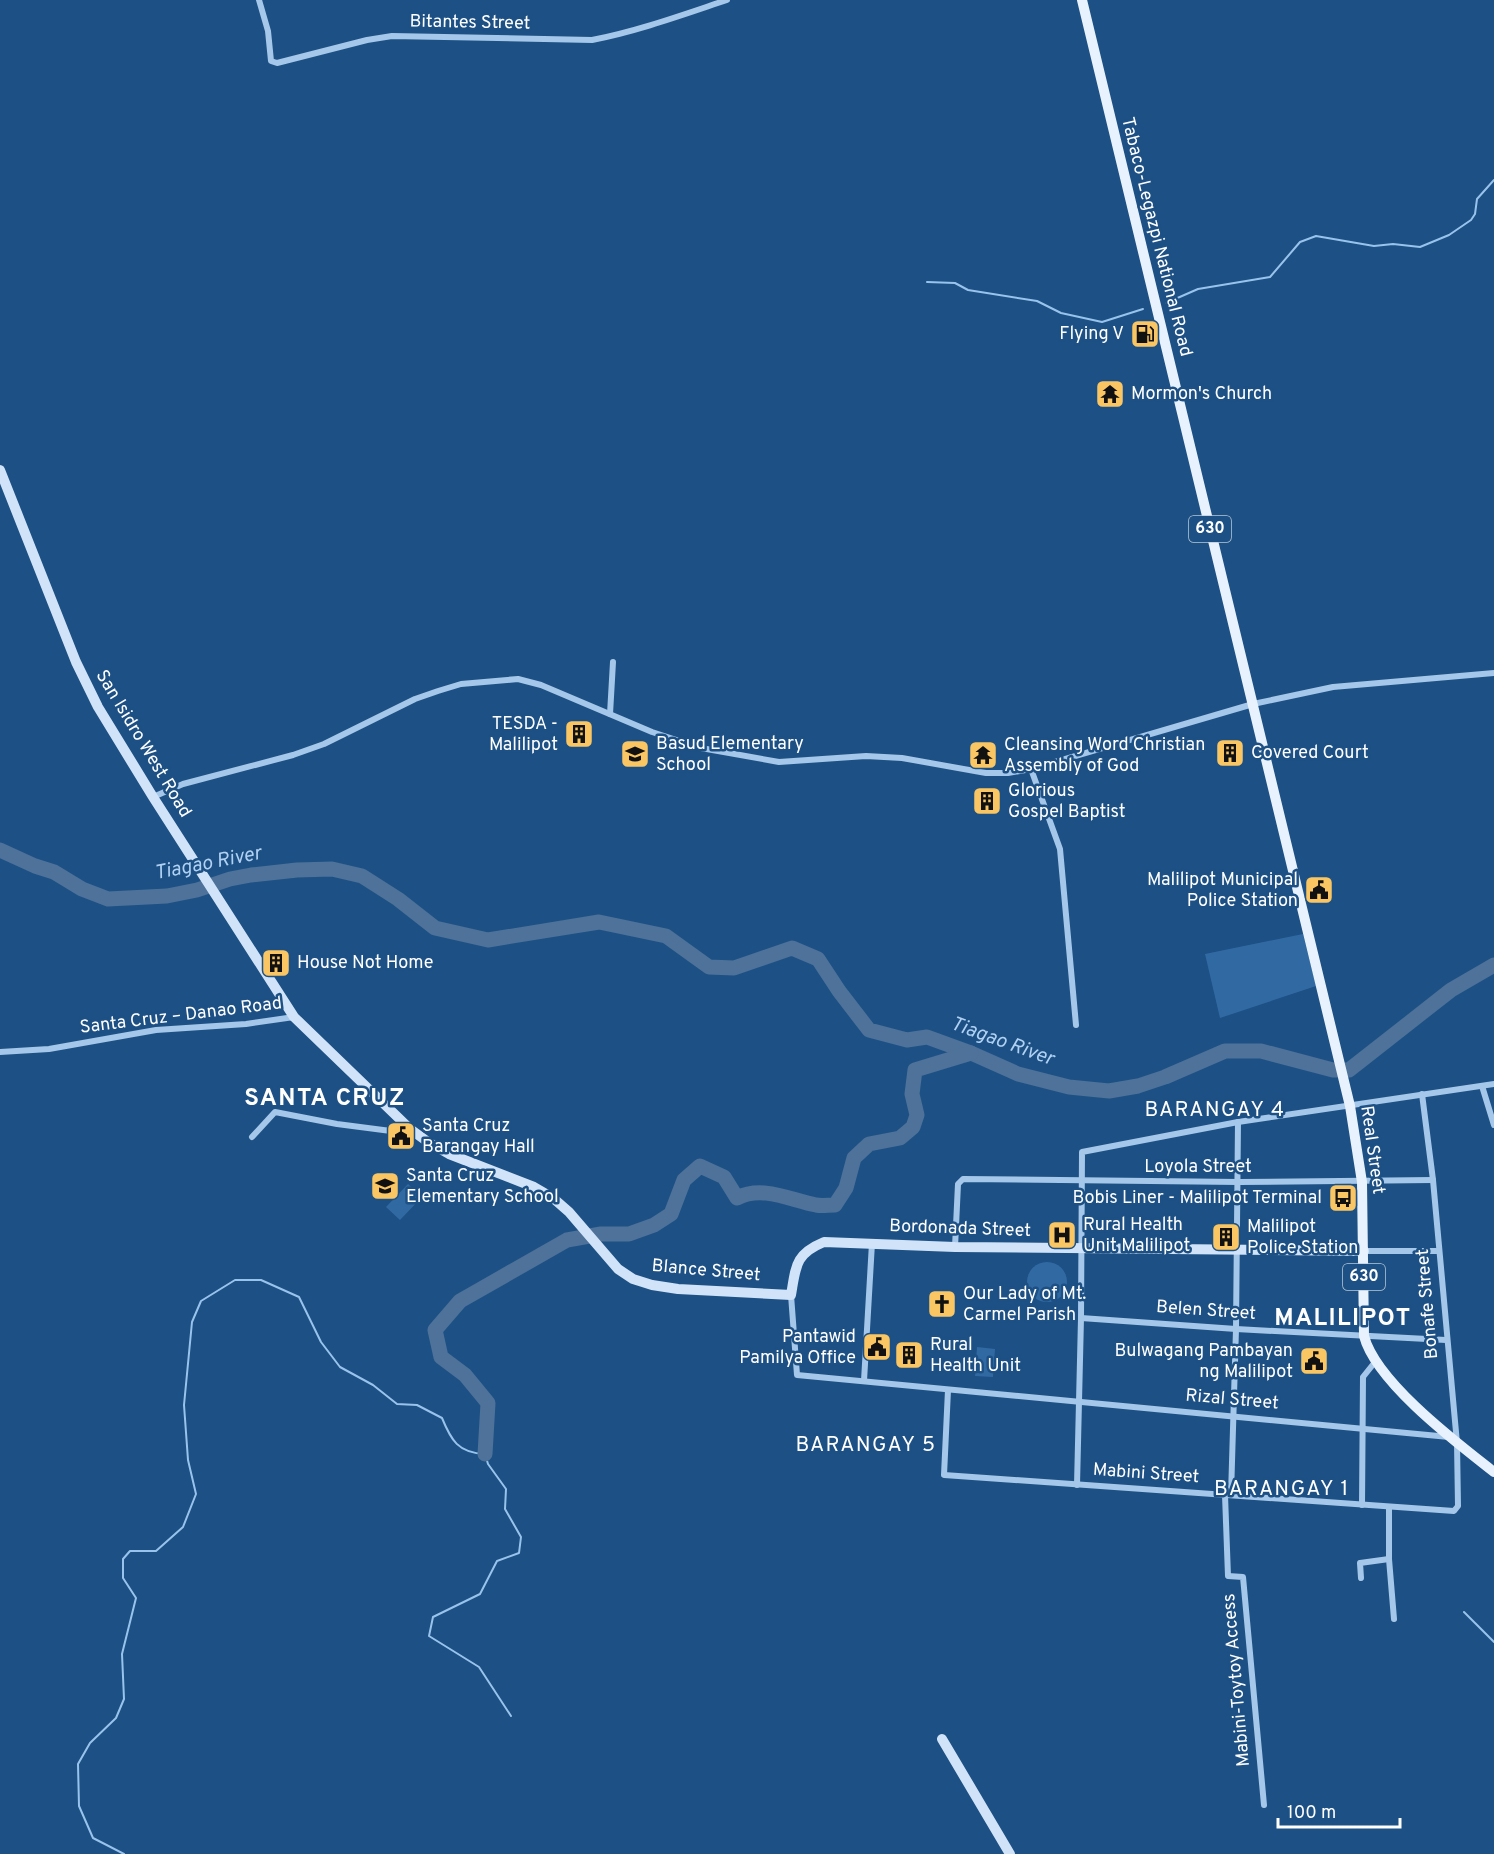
<svg xmlns="http://www.w3.org/2000/svg" width="1494" height="1854" font-family="Overpass,sans-serif">
<style>
.green{fill:#316aa2}
.lines{fill:none;stroke-linecap:round;stroke-linejoin:round}
.stream{stroke:#98c3ec;stroke-width:2}
.river{stroke:#4e7299;stroke-width:15}
.street{stroke:#a4c7ea;stroke-width:6}
.secondary{stroke:#d0e3f8;stroke-width:10}
.primary{stroke:#e8f2fe;stroke-width:10}
.labels{text-anchor:middle;dominant-baseline:central;stroke-width:5;stroke-linejoin:round;paint-order:stroke}
.shield{fill:#1d5084;stroke:#bbcada;stroke-width:1.5}
.shield-label{font-size:16px;font-weight:bold;fill:#fff}
.street-label{font-size:18px;fill:#fff;stroke:#1d5084}
.poi-label{font-size:18px;fill:#fff;stroke:#1d5084;text-anchor:start}
.water-label{font-size:20px;font-style:italic;fill:#b0d1f2;stroke:#1d5084}
.quarter-label{font-size:21px;letter-spacing:1.5px;fill:#fff;stroke:#1d5084}
.district-label{font-size:24px;font-weight:bold;letter-spacing:1.5px;fill:#fff;stroke:#1d5084}
</style>
<rect width="100%" height="100%" fill="#1d5084"/>
<!-- green -->
<g class="green">
<polygon points="1303,934 1316,986 1220,1018 1205,954"/>
<polygon points="408,1184 422,1197 400,1220 386,1207"/>
<circle cx="1047" cy="1282" r="20"/>
<polygon points="977,1347 995,1349 993,1377 975,1376"/>
</g>
<g class="lines">
<!-- stream -->
<g class="stream">
<polyline points="927,282 955,283 968,290 1037,301 1061,313 1102,322 1143,309"/>
<polyline points="1166,303 1198,289 1270,277 1300,242 1316,236 1374,246 1393,244 1420,247 1449,235 1471,220 1475,214 1477,199 1494,180"/>
<polyline points="1464,1612 1494,1642"/>
<path d="M124 1854 93 1838 79 1806 78 1764 90 1743 116 1718 124 1699 122 1654 136 1598 123 1578V1559L130 1551H156L183 1527 196 1494 188 1460 184 1405 192 1322 201 1301 235 1280H261L299 1297 321 1342 340 1367 373 1385 397 1404 417 1405 442 1418C451 1440 458 1453 485 1454L488 1464 506 1489 505 1509 521 1537 519 1553 497 1561 480 1594 433 1617 429 1636 479 1667 511 1716"/>
</g>
<!-- river -->
<g class="river">
<polyline points="0,850 35,866 54,872 82,889 108,899 167,896 197,890 230,879 251,875 297,870 332,869 362,876 398,899 435,928 488,940 599,922 666,936 709,967 734,968 792,948 818,959 839,991 869,1030 907,1040 927,1037 971,1053 1018,1074 1069,1087 1109,1091 1138,1086 1165,1077 1225,1051 1261,1051 1333,1070 1349,1070 1451,990 1494,965"/>
<path d="M485 1454 488 1403 465 1375 441 1357 435 1330 460 1301 567 1240 601 1234H629L654 1225 671 1214 684 1180 700 1166 724 1177 737 1198C763 1185 790 1200 816 1205 822 1206 828 1205 835 1205L846 1188 854 1158 869 1144 900 1138 913 1127 917 1115 912 1094 915 1070 971 1053"/>
</g>
<!-- street -->
<g class="street">
<path d="M259 0 268 31 271 61 277 63 367 40 392 36 592 40C638 31 682 15 727 0"/>
<polyline points="610,714 613,662"/>
<polyline points="1031,769 1060,849 1076,1025"/>
<polyline points="153,797 183,784 293,755 324,744 415,699 438,691 461,684 518,679 541,685 652,732 701,748 779,762 866,756 902,758 986,773 1008,773 1031,769 1253,704 1333,687 1494,673"/>
<polyline points="0,1052 49,1049 156,1030 246,1024 294,1017"/>
<polyline points="1482,1086 1494,1125"/>
<polyline points="252,1137 275,1112 337,1124 414,1134"/>
<polyline points="955,1247 958,1184 963,1179 1239,1182 1433,1180"/>
<polyline points="1364,1251 1439,1251"/>
<polyline points="791,1295 797,1375 1449,1437"/>
<polyline points="1081,1318 1236,1329 1446,1340"/>
<polyline points="864,1381 872,1243"/>
<polyline points="948,1390 944,1475 1454,1511 1458,1506 1457,1443 1433,1180 1422,1094"/>
<polyline points="1077,1485 1081,1318 1082,1152 1238,1122 1494,1084"/>
<polyline points="1225,1495 1228,1576 1243,1577 1264,1805"/>
<polyline points="1231,1495 1236,1329 1238,1122"/>
<polyline points="1362,1505 1363,1377 1375,1362"/>
<polyline points="1389,1507 1389,1559 1394,1619"/>
<polyline points="1361,1578 1360,1563 1389,1559"/>
</g>
<!-- secondary -->
<g class="secondary">
<path d="M0 470 76 662 98 707 153 797 294 1017 410 1129 428 1142 449 1154 534 1187 553 1198 569 1212 618 1269 633 1279 652 1285 678 1289 791 1295C796 1266 795 1254 824 1242L955 1247 1364 1251"/>
<polyline points="942,1739 1010,1854"/>
</g>
<!-- primary -->
<path class="primary" d="M1082 0 1350 1106 1362 1182 1364 1336C1376 1382 1457 1443 1494 1472"/>
</g>
<!-- icons -->
<defs>
<g id="fuel-square" transform="scale(1.5)"><rect x="-9" y="-9" width="18" height="18" rx="4" fill="#fac663" stroke="#1d5084"/><path d="M-5.5-6h7V0h2V4h1.3V-2.5L3-4.5l.8-.8L6-3V5H2.5V1h-1V6h-7ZM-4.2-4.7v3.2H.2V-4.7Z" fill="#111"/></g>
<g id="temple-square" transform="scale(1.5)"><rect x="-9" y="-9" width="18" height="18" rx="4" fill="#fac663" stroke="#1d5084"/><path d="M0-6L5-2H3V0L6.5 2.5H4V6H1.5V3h-3V6H-4V2.5H-6.5L-3 0V-2H-5Z" fill="#111"/></g>
<g id="building-square" transform="scale(1.5)"><rect x="-9" y="-9" width="18" height="18" rx="4" fill="#fac663" stroke="#1d5084"/><path d="M-4-6H4V6H1V3H-1V6H-4ZM-2.5-4.3h1.7v1.8h-1.7ZM.8-4.3h1.7v1.8H.8ZM-2.5-1h1.7V.8h-1.7ZM.8-1h1.7V.8H.8Z" fill="#111"/></g>
<g id="school-square" transform="scale(1.5)"><rect x="-9" y="-9" width="18" height="18" rx="4" fill="#fac663" stroke="#1d5084"/><path d="M0-5L7-2L0 1L-7-2ZM-4 1L0 2.5L4 1V4Q0 6-4 4Z" fill="#111"/></g>
<g id="civic-square" transform="scale(1.5)"><rect x="-9" y="-9" width="18" height="18" rx="4" fill="#fac663" stroke="#1d5084"/><path d="M-.6-6.5H3V-4.5H.6V-3L4-1V1h2V6H-6V1h2V-1L-.6-3ZM-1.2 2.5V6h2.4V2.5Z" fill="#111"/></g>
<g id="bus-square" transform="scale(1.5)"><rect x="-9" y="-9" width="18" height="18" rx="4" fill="#fac663" stroke="#1d5084"/><path d="M-5-6H5V4H4V6H2V4H-2V6H-4V4H-5ZM-3.5-4V0h7V-4ZM-3.5 1.2v1.5H-2V1.2ZM2 1.2v1.5H3.5V1.2Z" fill="#111"/></g>
<g id="hospital-square" transform="scale(1.5)"><rect x="-9" y="-9" width="18" height="18" rx="4" fill="#fac663" stroke="#1d5084"/><path d="M-5-5h3v3.5h4V-5h3V5h-3V1.5h-4V5h-3Z" fill="#111"/></g>
<g id="church-square" transform="scale(1.5)"><rect x="-9" y="-9" width="18" height="18" rx="4" fill="#fac663" stroke="#1d5084"/><path d="M-1.2-6h2.4v3.5h3.3v2.4h-3.3V6h-2.4V-.1h-3.3v-2.4h3.3Z" fill="#111"/></g>
</defs>
<g fill-rule="evenodd">
<use href="#fuel-square" x="1145" y="334"/>
<use href="#temple-square" x="1110" y="394"/>
<use href="#building-square" x="579" y="734"/>
<use href="#building-square" x="1230" y="753"/>
<use href="#school-square" x="635" y="754"/>
<use href="#temple-square" x="983" y="755"/>
<use href="#building-square" x="987" y="801"/>
<use href="#civic-square" x="1319" y="890"/>
<use href="#building-square" x="276" y="963"/>
<use href="#civic-square" x="401" y="1136"/>
<use href="#school-square" x="385" y="1186"/>
<use href="#bus-square" x="1343" y="1198"/>
<use href="#hospital-square" x="1062" y="1235"/>
<use href="#building-square" x="1226" y="1237"/>
<use href="#church-square" x="942" y="1304"/>
<use href="#civic-square" x="877" y="1347"/>
<use href="#building-square" x="909" y="1355"/>
<use href="#civic-square" x="1314" y="1361"/>
</g>
<g class="labels">
<!-- shield labels -->
<g class="shield">
<rect x="1189" y="516" width="42" height="26" rx="4.5"/>
<rect x="1343" y="1264" width="42" height="26" rx="4.5"/>
</g>
<g class="shield-label">
<text x="1210" y="529">630</text>
<text x="1364" y="1277">630</text>
</g>
<!-- street labels -->
<g class="street-label">
<text transform="translate(470 23) rotate(1)">Bitantes Street</text>
<text transform="translate(1156 237) rotate(76)">Tabaco-Legazpi National Road</text>
<text transform="translate(143 744) rotate(59)">San Isidro West Road</text>
<text transform="translate(181 1016) rotate(-7)">Santa Cruz – Danao Road</text>
<text transform="translate(1372 1150) rotate(82)">Real Street</text>
<text x="1198" y="1167">Loyola Street</text>
<text transform="translate(960 1229) rotate(2)">Bordonada Street</text>
<text transform="translate(706 1271) rotate(5)">Blance Street</text>
<text transform="translate(1428 1304) rotate(-95)">Bonafe Street</text>
<text transform="translate(1206 1311) rotate(4)">Belen Street</text>
<text transform="translate(1232 1400) rotate(5)">Rizal Street</text>
<text transform="translate(1146 1474) rotate(4)">Mabini Street</text>
<text transform="translate(1237 1680) rotate(-95)">Mabini-Toytoy Access</text>
</g>
<!-- poi labels -->
<g class="poi-label">
<text x="1124" y="334" text-anchor="end">Flying V</text>
<text x="1131" y="394">Mormon's Church</text>
<text x="558" y="724" text-anchor="end">TESDA -<tspan x="558" dy="21">Malilipot</tspan></text>
<text x="656" y="744">Basud Elementary<tspan x="656" dy="21">School</tspan></text>
<text x="1004" y="745">Cleansing Word Christian<tspan x="1004" dy="21">Assembly of God</tspan></text>
<text x="1251" y="753">Covered Court</text>
<text x="1008" y="791">Glorious<tspan x="1008" dy="21">Gospel Baptist</tspan></text>
<text x="1298" y="880" text-anchor="end">Malilipot Municipal<tspan x="1298" dy="21">Police Station</tspan></text>
<text x="297" y="963">House Not Home</text>
<text x="422" y="1126">Santa Cruz<tspan x="422" dy="21">Barangay Hall</tspan></text>
<text x="406" y="1176">Santa Cruz<tspan x="406" dy="21">Elementary School</tspan></text>
<text x="1322" y="1198" text-anchor="end">Bobis Liner - Malilipot Terminal</text>
<text x="1083" y="1225">Rural Health<tspan x="1083" dy="21">Unit Malilipot</tspan></text>
<text x="1247" y="1227">Malilipot<tspan x="1247" dy="21">Police Station</tspan></text>
<text x="963" y="1294">Our Lady of Mt.<tspan x="963" dy="21">Carmel Parish</tspan></text>
<text x="856" y="1337" text-anchor="end">Pantawid<tspan x="856" dy="21">Pamilya Office</tspan></text>
<text x="930" y="1345">Rural<tspan x="930" dy="21">Health Unit</tspan></text>
<text x="1293" y="1351" text-anchor="end">Bulwagang Pambayan<tspan x="1293" dy="21">ng Malilipot</tspan></text>
</g>
<!-- water labels -->
<g class="water-label">
<text transform="translate(208 864) rotate(-11)">Tiagao River</text>
<text transform="translate(1002 1042) rotate(20)">Tiagao River</text>
</g>
<!-- quarter labels -->
<g class="quarter-label">
<text x="1215" y="1110">BARANGAY 4</text>
<text x="866" y="1445">BARANGAY 5</text>
<text x="1282" y="1489">BARANGAY 1</text>
</g>
<!-- district labels -->
<g class="district-label">
<text x="325" y="1099">SANTA CRUZ</text>
<text x="1343" y="1319">MALILIPOT</text>
</g>
</g>
<!-- scale -->
<path d="M1278 1818v9h122v-9" fill="none" stroke="#ffffff" stroke-width="3"/>
<text x="1287" y="1818" font-size="18" fill="#ffffff" stroke="#1d5084" stroke-width="4.5" paint-order="stroke">100 m</text>
</svg>
